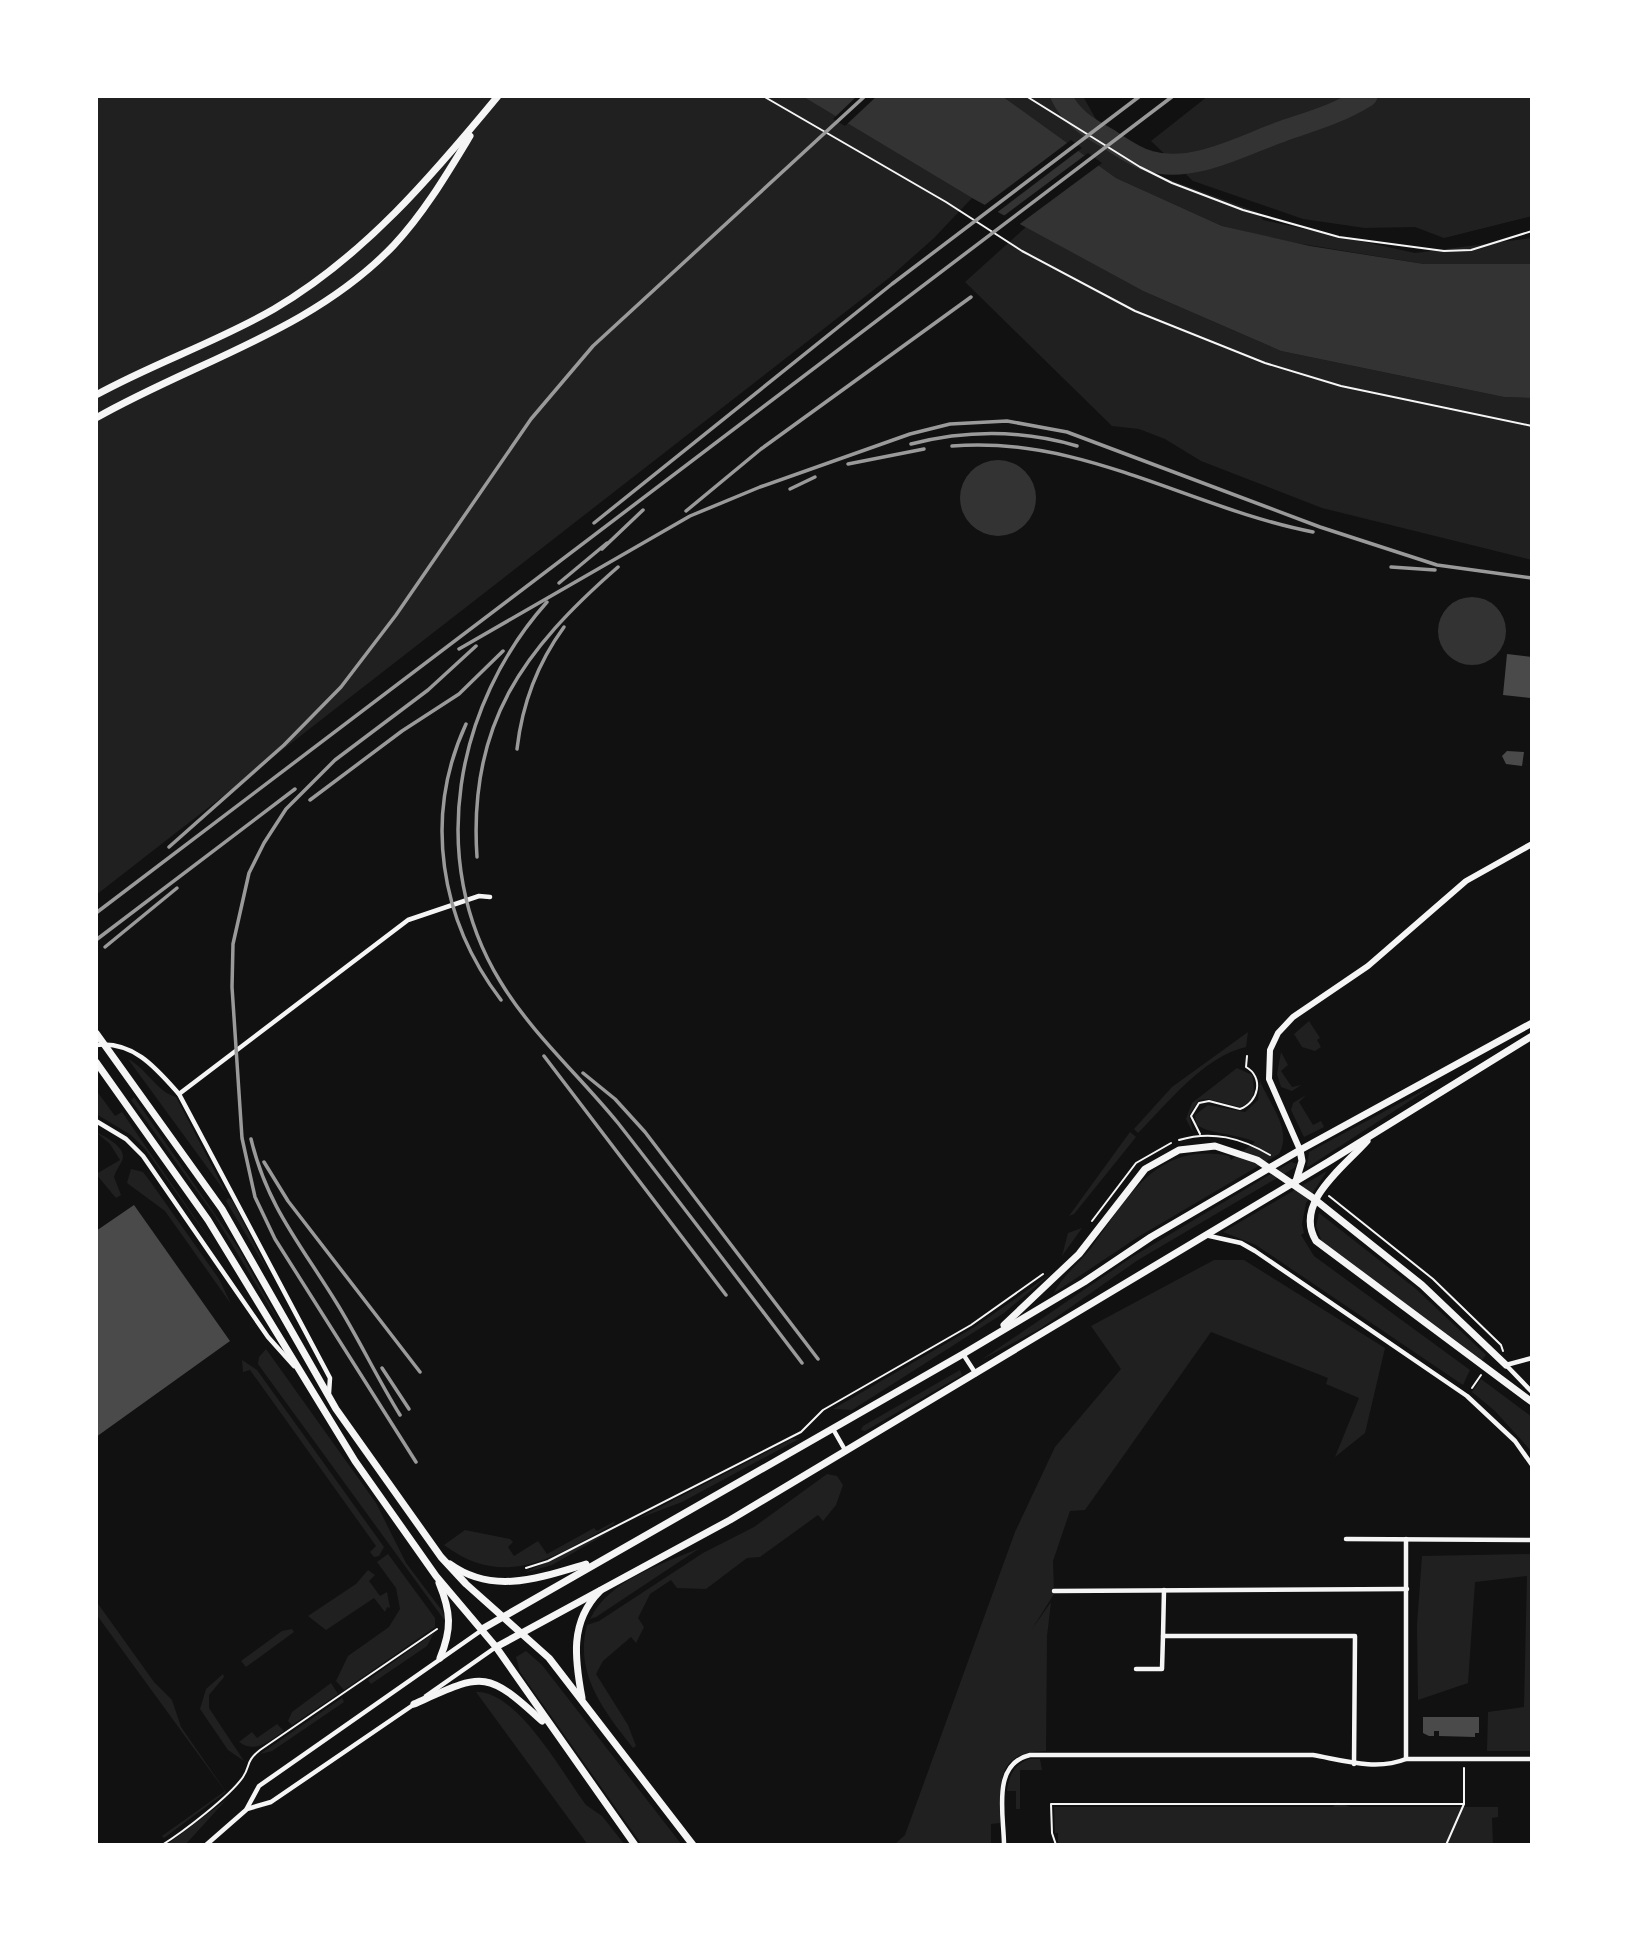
<svg xmlns="http://www.w3.org/2000/svg" width="1628" height="1941" font-family="Overpass,sans-serif">
<style>
.green{fill:#202020}
.water{fill:#333}
.pier{fill:#111}
.lines{fill:none;stroke-linecap:round;stroke-linejoin:round}
.river{stroke:#333;stroke-width:21}
.building{fill:#4a4a4a}
.path{stroke:#f5f5f5;stroke-width:2}
.minor{stroke:#f5f5f5;stroke-width:4.5}
.tertiary{stroke:#f5f5f5;stroke-width:6}
.secondary{stroke:#f5f5f5;stroke-width:7}
.primary{stroke:#f5f5f5;stroke-width:7}
.rail{stroke:#9a9a9a;stroke-width:3.5}
</style>
<rect width="100%" height="100%" fill="#111"/>
<!-- green -->
<g class="green">
<polygon points="96,96 802,96 972,198 934,238 889,278 96,895"/>
<polygon points="1002,96 1086,96 1084,98 1115,153 1154,174 1257,212 1263,220 1415,253 1532,238 1532,264 1424,264 1290,242 1222,226 1116,178"/>
<polygon points="1208,96 1532,96 1532,216 1444,238 1415,227 1365,228 1303,219 1193,181 1151,141"/>
<polygon points="1026,227 1143,291 1281,351 1504,397 1532,398 1532,560 1322,508 1201,461 1165,439 1139,429 1112,426 965,282"/>
<polygon points="1309,1021 1320,1038 1317,1040 1321,1047 1315,1051 1302,1047 1294,1034"/>
<path d="M1248 1032 1246 1047C1203 1057 1168 1103 1138 1133L1134 1129 1172 1087Z"/>
<polygon points="1281,1052 1288,1065 1281,1071 1292,1087 1301,1085 1292,1091 1281,1087 1277,1074"/>
<path d="M128 1059C146 1068 157 1092 176 1097L226 1193Z"/>
<path d="M1237 1068 1252 1075C1255 1089 1256 1101 1240 1107L1208 1099 1199 1100 1189 1115 1193 1132 1186 1119 1192 1103Z"/>
<path d="M1260 1081C1269 1104 1293 1129 1279 1154L1138 1237 1054 1293C1060 1279 1080 1262 1091 1248 1128 1198 1156 1141 1229 1156L1231 1160 1255 1142C1239 1134 1207 1134 1196 1124L1195 1115 1208 1105 1245 1112 1258 1100Z"/>
<polygon points="1439,1082 1308,1167 1307,1166 1309,1152"/>
<polygon points="96,1090 115,1116 122,1112 224,1260 145,1149 131,1135 96,1114"/>
<polygon points="1306,1095 1299,1102 1313,1125 1321,1121 1324,1127 1304,1137 1291,1110 1293,1103"/>
<polygon points="134,1097 239,1249 286,1334 214,1215 131,1100"/>
<path d="M96 1132C106 1137 128 1148 122 1161 119 1167 116 1170 114 1177L121 1195 116 1198 96 1174 120 1160 110 1144Z"/>
<polygon points="1130,1132 1136,1137 1074,1214 1069,1216"/>
<polygon points="1291,1162 1297,1164 1294,1168 1138,1260 1041,1328 981,1360 1132,1257"/>
<polygon points="131,1169 143,1172 152,1184 219,1279 231,1304 165,1211 127,1183"/>
<polygon points="1327,1171 1306,1203 1302,1224 1304,1233 1301,1235 1314,1256 1470,1370 1463,1385 1256,1245 1223,1232"/>
<polygon points="228,1198 232,1200 270,1275 226,1201"/>
<polygon points="1319,1213 1416,1289 1486,1355 1482,1360 1322,1242 1316,1226"/>
<polygon points="1082,1228 1062,1256 1068,1233"/>
<path d="M1214 1260H1244L1385 1348 1365 1433 1335 1457 1359 1398 1326 1384 1328 1378 1211 1332 1085 1510 1070 1511 1053 1561 1054 1594 1032 1629 1051 1602 1047 1636 1046 1751C994 1752 1001 1782 1000 1823L991 1824V1845H894L905 1835 1015 1532 1055 1447 1121 1369 1091 1326Z"/>
<polygon points="1052,1273 1004,1313 852,1410 833,1409 976,1326"/>
<polygon points="266,1349 376,1503 406,1563 443,1612 445,1621 258,1364 259,1357"/>
<polygon points="242,1360 257,1370 384,1547 379,1556 374,1557 370,1552 376,1546 250,1370 243,1372"/>
<polygon points="960,1370 962,1375 865,1431 861,1430 863,1426"/>
<polygon points="1481,1379 1532,1417 1532,1452 1495,1411 1472,1392"/>
<polygon points="792,1439 799,1439 682,1502 637,1519"/>
<path d="M827 1474 837 1476 843 1485 836 1505 823 1521 818 1515 760 1557 747 1558 706 1589 677 1588 671 1580 650 1594 638 1618 644 1627 636 1643 631 1637 603 1661 596 1674 628 1725 636 1746 633 1748C604 1711 574 1674 587 1625L599 1621 703 1553 754 1527Z"/>
<path d="M615 1521 614 1524C556 1555 507 1592 444 1545L465 1530 510 1539 513 1542 508 1547 514 1556 538 1541 547 1554 594 1528 597 1531Z"/>
<polygon points="613,1530 552,1565 524,1573"/>
<path d="M700 1548 596 1617 590 1619C609 1580 662 1564 700 1548Z"/>
<polygon points="388,1554 435,1618 435,1627 344,1690 336,1681 348,1656 389,1627 400,1609 396,1588 377,1562"/>
<polygon points="1532,1554 1532,1751 1487,1751 1488,1712 1524,1707 1527,1576 1475,1582 1468,1683 1418,1700 1417,1625 1422,1556"/>
<polygon points="368,1570 375,1575 369,1581 380,1596 387,1592 390,1608 387,1607 385,1612 374,1598 326,1630 308,1616 356,1584"/>
<polygon points="96,1601 154,1682 172,1700 181,1727 226,1792 164,1838 162,1836 225,1791 96,1614"/>
<polygon points="292,1629 294,1632 246,1667 241,1661 282,1631"/>
<polygon points="434,1633 427,1646 371,1684 368,1680"/>
<polygon points="526,1651 542,1665 682,1845 642,1845 520,1672 516,1657"/>
<polygon points="223,1674 224,1677 209,1695 209,1708 244,1761 228,1750 200,1709 206,1689"/>
<polygon points="331,1683 338,1694 292,1725 288,1721 292,1712"/>
<path d="M476 1692C517 1690 563 1774 586 1805L602 1816 625 1845H588Z"/>
<polygon points="342,1698 344,1702 272,1751 260,1754"/>
<path d="M277 1724 284 1731C269 1741 256 1754 239 1742L252 1732 257 1738Z"/>
<path d="M1029 1759H1040L1042 1770H1020V1809H1016V1791H1007C1009 1775 1014 1765 1029 1759Z"/>
<polygon points="226,1800 185,1845 167,1845 168,1844"/>
<polygon points="1337,1802 1350,1807 1498,1807 1498,1817 1492,1818 1493,1845 1058,1845 1058,1833 1055,1833 1054,1807 1333,1807"/>
</g>
<!-- water -->
<g class="water">
<polygon points="802,96 1002,96 1116,178 1222,226 1310,246 1424,264 1532,264 1532,398 1504,397 1281,351 1143,291 972,198"/>
<circle cx="998" cy="498" r="38"/>
<circle cx="1472" cy="631" r="34"/>
</g>
<!-- pier -->
<g class="pier">
<polygon points="857,96 877,96 845,126 833,119"/>
<polygon points="1071,140 1082,148 995,214 982,207"/>
<polygon points="1088,153 1102,163 1017,226 1001,218"/>
</g>
<g class="lines">
<!-- river -->
<path class="river" d="M1061 96C1071 117 1087 127 1107 138 1120 146 1134 157 1149 161 1193 174 1243 145 1283 131 1312 121 1340 113 1367 96"/>
</g>
<!-- building -->
<g class="building">
<polygon points="1507,654 1532,657 1530,698 1503,695"/>
<polygon points="1507,751 1524,752 1522,766 1506,764 1502,756"/>
<polygon points="134,1205 230,1341 96,1437 96,1231"/>
<polygon points="1423,1717 1479,1717 1479,1733 1475,1733 1475,1737 1439,1736 1439,1731 1434,1731 1434,1736 1429,1736 1423,1733"/>
</g>
<g class="lines">
<!-- path -->
<g class="path">
<polyline points="763,96 946,202 1022,251 1135,311 1265,363 1341,386 1532,426"/>
<polyline points="1026,96 1140,167 1172,183 1243,210 1339,237 1444,251 1471,250 1532,231"/>
<path d="M1200 1134 1191 1116 1199 1103 1209 1101 1240 1109C1259 1102 1264 1077 1246 1067L1247 1056"/>
<path d="M1179 1140C1212 1130 1241 1138 1270 1155"/>
<polyline points="1329,1196 1433,1279 1501,1345 1503,1351"/>
<polyline points="1092,1221 1136,1163 1171,1143"/>
<polyline points="1472,1388 1481,1375"/>
<polyline points="526,1568 548,1561 801,1432 823,1410 971,1325 1043,1274"/>
<path d="M162 1845C183 1832 230 1796 243 1777 251 1765 245 1762 260 1750L437 1629"/>
<polyline points="1056,1845 1052,1833 1051,1804 1464,1804"/>
<polyline points="1446,1845 1464,1804 1464,1768"/>
</g>
<!-- minor -->
<g class="minor">
<path d="M96 1045C134 1041 156 1068 179 1094L330 1378 329 1393"/>
<polyline points="179,1094 408,920 479,896 490,897"/>
<polyline points="96,1121 126,1139 143,1156 268,1337 294,1366"/>
<polyline points="1205,1235 1241,1243 1255,1251 1467,1396 1515,1441 1532,1465"/>
<polyline points="963,1354 976,1374"/>
<polyline points="1532,1358 1506,1365 1532,1392"/>
<polyline points="833,1429 845,1450"/>
<polyline points="1346,1539 1531,1540"/>
<polyline points="1164,1590 1163,1636 1355,1636 1354,1764"/>
<polyline points="1054,1591 1407,1589"/>
<polyline points="1136,1669 1162,1669 1163,1636"/>
<polyline points="426,1696 496,1647"/>
<polyline points="1406,1759 1406,1539"/>
<polyline points="247,1809 271,1802 416,1703"/>
<polyline points="206,1845 246,1810 259,1786 482,1630"/>
<path d="M1004 1845C1004 1815 991 1764 1030 1755H1313C1342 1760 1376 1771 1406 1759H1532"/>
</g>
<!-- tertiary -->
<polyline class="tertiary" points="1300,1150 1269,1079 1270,1050 1278,1033 1293,1017 1368,966 1466,881 1532,844"/>
<!-- secondary -->
<g class="secondary">
<path d="M96 395C154 363 217 342 274 309 364 256 432 176 498 96"/>
<path d="M96 418C196 361 312 331 394 245 424 213 447 174 470 136"/>
</g>
<!-- primary -->
<g class="primary">
<polyline points="96,1033 222,1209 336,1409 441,1557 466,1584 549,1658 693,1845"/>
<polyline points="96,1062 208,1220 355,1461 436,1576 496,1647 635,1845"/>
<path d="M1367 1141C1344 1167 1293 1203 1316 1241L1532 1402"/>
<polyline points="1296,1181 1302,1161 1300,1150"/>
<polyline points="1004,1325 1079,1254 1145,1169 1179,1150 1215,1146 1257,1160 1313,1198 1422,1285 1506,1365"/>
<path d="M450 1564C493 1595 539 1578 586 1564"/>
<path d="M439 1583C451 1612 452 1629 440 1658"/>
<polyline points="482,1629 963,1354 1084,1282 1151,1237 1300,1150 1532,1023"/>
<polyline points="496,1647 730,1520 1328,1162 1532,1036"/>
<path d="M582 1698C575 1660 569 1622 600 1591"/>
<path d="M414 1704C482 1674 485 1668 542 1721"/>
</g>
<!-- rail -->
<g class="rail">
<path d="M911 444C966 430 1023 430 1077 446"/>
<path d="M952 446C1081 435 1190 508 1313 532"/>
<polyline points="848,464 924,449"/>
<polyline points="790,489 815,477"/>
<polyline points="686,511 761,449 971,297"/>
<polyline points="594,523 892,284 1140,96"/>
<polyline points="602,549 643,510"/>
<polyline points="1391,567 1435,570"/>
<polyline points="559,583 607,543"/>
<path d="M547 602C455 705 426 860 500 981 532 1034 579 1075 618 1123 680 1202 741 1283 802 1363"/>
<polyline points="459,649 690,516 760,487 910,434 950,424 1007,421 1067,432 1320,527 1437,565 1532,578"/>
<path d="M466 724C423 817 440 920 501 1000"/>
<path d="M517 749C522 705 537 664 564 627"/>
<polyline points="310,800 402,731 459,694 503,651"/>
<polyline points="169,847 284,745 341,687 396,615 531,419 593,346 865,96"/>
<path d="M477 857C468 724 523 650 618 567"/>
<polyline points="96,913 1173,96"/>
<polyline points="96,940 295,789"/>
<polyline points="105,947 177,888"/>
<polyline points="544,1056 726,1295"/>
<polyline points="583,1073 615,1099 645,1132 818,1359"/>
<path d="M251 1139C267 1206 301 1245 336 1302 359 1339 377 1378 400 1415"/>
<polyline points="264,1162 288,1201 420,1372"/>
<polyline points="382,1368 409,1409"/>
<polyline points="416,1462 275,1239 255,1197 242,1138 232,987 233,944 249,873 264,843 286,809 335,760 428,690 476,646"/>
</g>
</g>
<!-- border -->
<rect width="1628" height="1941" fill="none" stroke="#ffffff" stroke-width="196"/>
</svg>
